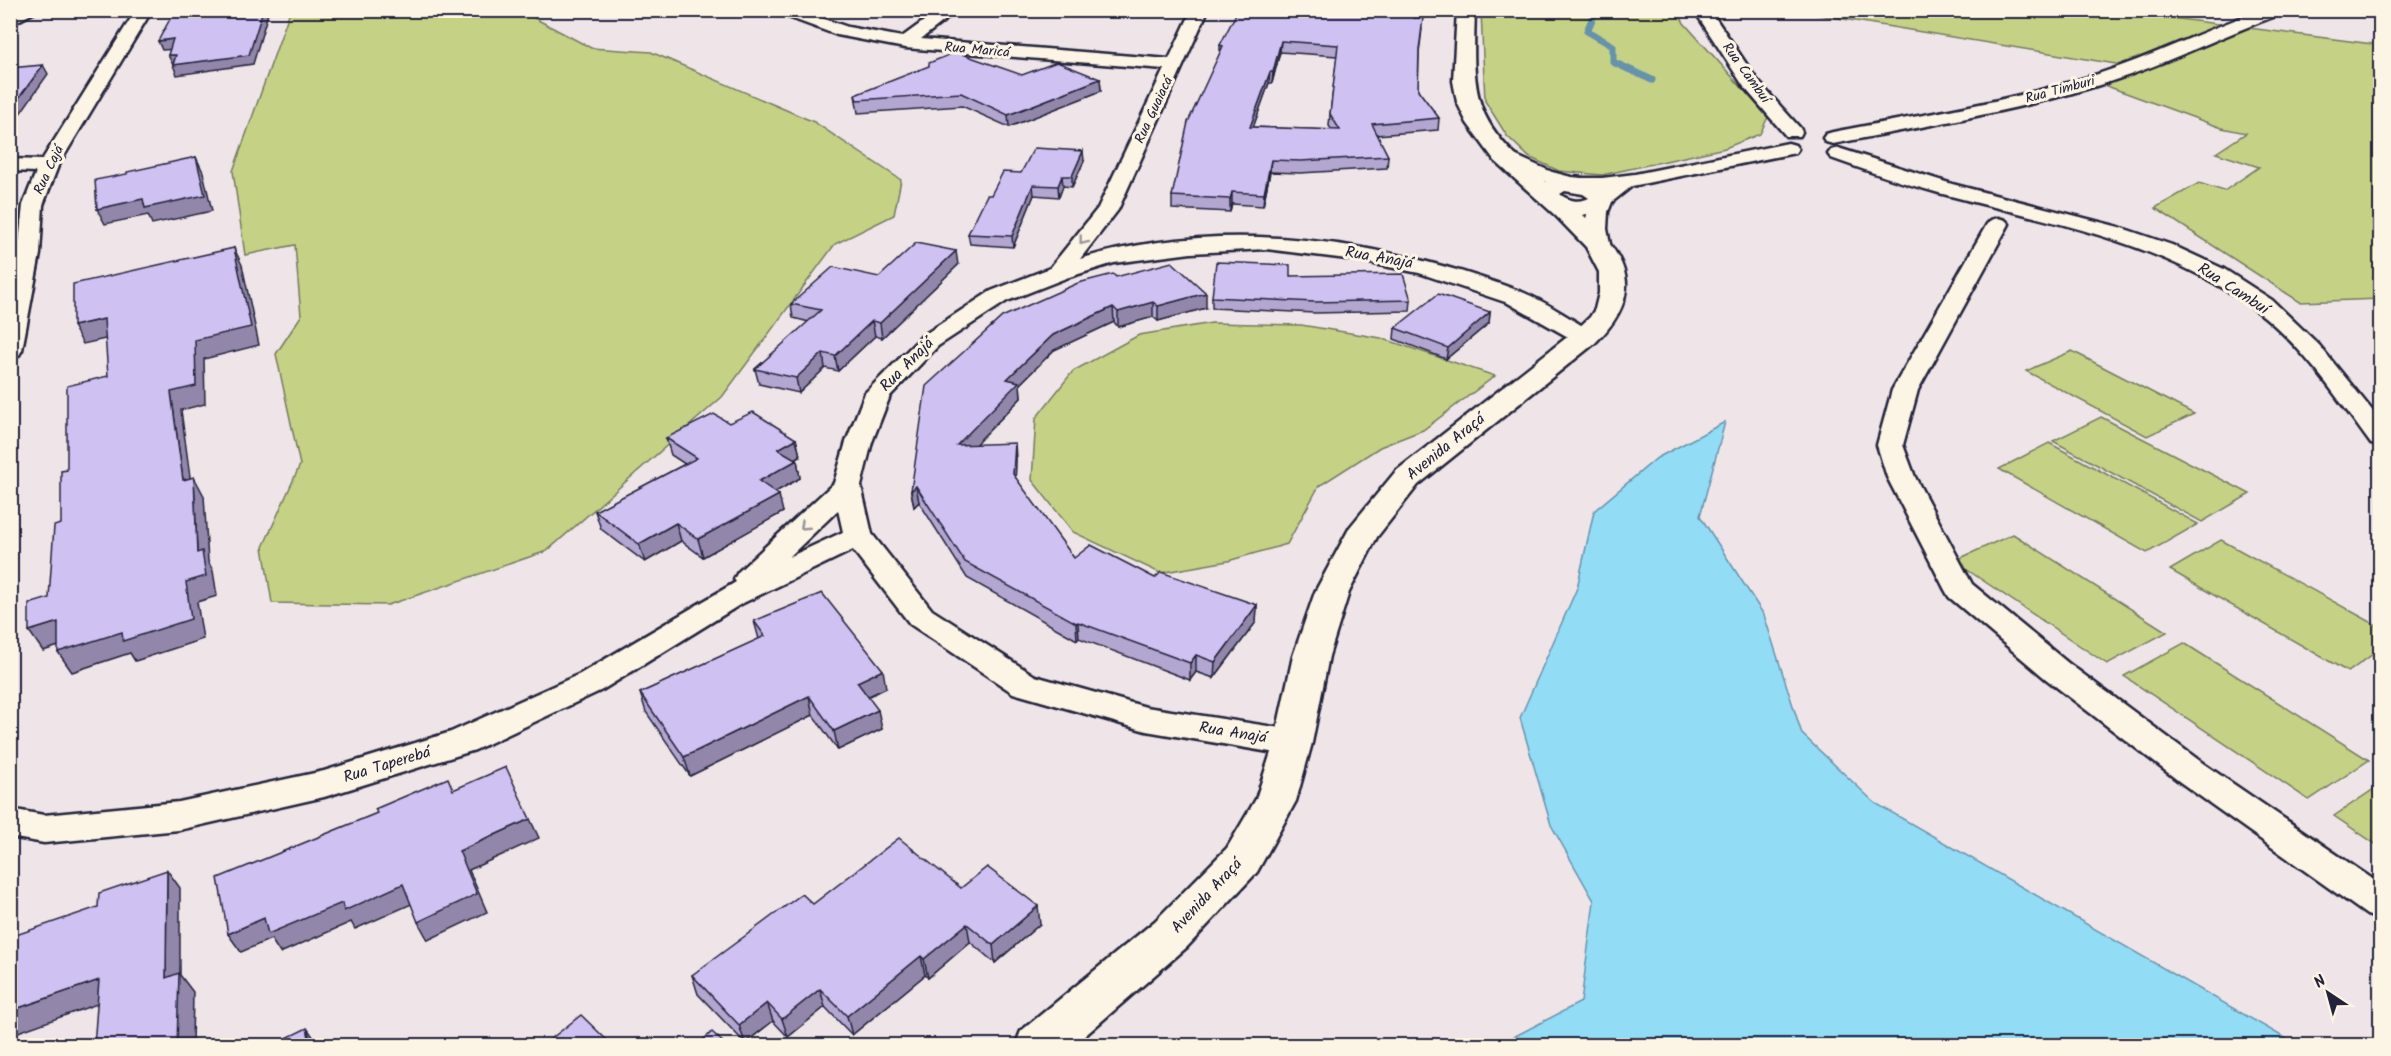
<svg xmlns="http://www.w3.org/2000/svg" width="2391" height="1056" font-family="Kalam,sans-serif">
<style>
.green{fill:#c5d185;stroke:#747a60;stroke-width:1.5}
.water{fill:#93dcf5;stroke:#6692ab;stroke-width:1.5}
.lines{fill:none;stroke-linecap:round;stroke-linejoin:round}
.stream{stroke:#6692ab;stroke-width:7}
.street-casing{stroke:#22223b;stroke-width:5}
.secondary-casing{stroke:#22223b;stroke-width:5}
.street{fill:#fcf5e5;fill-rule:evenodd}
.secondary{fill:#fcf5e5;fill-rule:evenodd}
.wall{fill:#b3a6d1;stroke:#22223b;stroke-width:1.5;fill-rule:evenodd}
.shaded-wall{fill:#9287aa;stroke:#22223b;stroke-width:1.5}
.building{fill:#d0c1f3;stroke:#22223b;stroke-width:1.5;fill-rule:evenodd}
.oneway{stroke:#9a9698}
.labels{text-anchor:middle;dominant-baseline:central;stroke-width:6;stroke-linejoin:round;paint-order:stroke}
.far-street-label{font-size:14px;fill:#22223b;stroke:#fcf5e5}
.street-label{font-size:16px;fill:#22223b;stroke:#fcf5e5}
</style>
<rect width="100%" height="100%" fill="#efe5e9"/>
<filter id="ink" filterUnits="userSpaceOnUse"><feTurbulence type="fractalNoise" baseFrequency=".0167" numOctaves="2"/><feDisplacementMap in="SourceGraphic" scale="12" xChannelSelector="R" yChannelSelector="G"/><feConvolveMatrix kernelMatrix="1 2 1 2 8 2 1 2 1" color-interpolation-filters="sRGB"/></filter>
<g filter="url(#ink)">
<!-- green -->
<g class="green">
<polygon points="519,10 591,48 651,52 814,122 901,180 894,215 835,244 722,397 547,551 388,605 272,603 263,547 300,465 276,354 301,316 295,245 245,255 233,171 290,11"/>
<polygon points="2110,10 2380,45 2380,299 2300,302 2155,208 2199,183 2224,191 2259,167 2216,153 2246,133 2222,128 2093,81 2134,67 1795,11"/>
<polygon points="1481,11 1678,11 1684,23 1768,117 1760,134 1725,148 1602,175 1559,171 1529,157 1507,136 1485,101"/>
<polygon points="1212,323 1301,325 1381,338 1495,376 1423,430 1380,447 1319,486 1287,544 1228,561 1160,573 1073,532 1032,480 1036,418 1073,371 1139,335"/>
<polygon points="2072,351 2194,414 2147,436 2026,371"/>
<polygon points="2101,417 2250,494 2202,522 2053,441"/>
<polygon points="2049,443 2198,524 2147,553 1999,469"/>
<polygon points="2013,534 2167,632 2107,664 1954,561"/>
<polygon points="2221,540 2380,627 2380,649 2348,672 2170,570"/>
<polygon points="2184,643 2369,760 2309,800 2124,676"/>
<polygon points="2380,785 2380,847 2334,816"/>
</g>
<!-- water -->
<polygon class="water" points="1725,422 1700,516 1764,615 1802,734 1875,803 2292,1042 2294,1045 1498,1045 1581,1002 1594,901 1551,825 1520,718 1577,588 1594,511 1657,458"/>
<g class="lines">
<!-- stream -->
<polyline class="stream" points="1596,10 1587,31 1613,46 1613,62 1652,80"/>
<!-- street casing -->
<g class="street-casing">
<g id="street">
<polygon points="17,10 39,10 10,25 10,14"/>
<polygon points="136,10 152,10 58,166 43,205 40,254 22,350 19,355 10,357 10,290 18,254 23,205 36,172 10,171 10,159 42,160"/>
<path d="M775 10H798L848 27 902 37 939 10H958L921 39 1169 59 1192 10H1208L1118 210 1080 259C1224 216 1384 240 1522 292 1547 302 1570 319 1593 332L1597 337 1593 342 1585 344 1577 342 1508 303 1419 273 1355 260 1266 249 1191 253 1114 263 1066 278 1007 301 938 346 890 396 872 442 861 486 872 534 932 610 1035 676 1146 707 1293 730 1305 734 1310 743 1305 752 1293 756 1146 731 1013 693 910 624 853 550 741 604 602 690 475 750 324 797 179 830 44 843 10 837V809L44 815 179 802 324 771 451 732 580 674 736 582 734 579 738 572 834 483 846 442 865 393 922 336 991 291 1050 268 1098 208 1164 69 905 48 837 35 777 13ZM838 510 843 532 789 557Z"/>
<polygon points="1694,10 1710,10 1757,80 1800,128 1802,132 1800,136 1786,136 1744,87"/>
<path d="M2261 10H2286L2284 13C2225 34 2169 63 2109 82 2019 111 1925 126 1833 144L1826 142 1823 138 1826 134 1833 132C1921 115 2010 101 2095 75 2152 57 2205 30 2261 10Z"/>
<path d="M1788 143 1795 145 1798 149 1795 153 1632 186 1612 202 1608 212 1607 229 1611 249 1608 254 1600 256 1592 254C1579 234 1585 205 1602 190 1556 190 1534 179 1494 159L1491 155 1494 151 1501 149 1552 172 1575 178H1602L1635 174Z"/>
<path d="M1838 148 1952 184 2119 227 2172 245 2224 269 2272 300 2319 345 2380 420V446L2371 444C2337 397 2302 345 2256 310 2163 241 2048 222 1939 193 1902 183 1867 171 1831 158L1828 154 1831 150Z"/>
<polygon points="1998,218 2005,220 2009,224 1918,390 1903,445 1915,477 1972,584 2068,663 2204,764 2380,884 2380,919 2367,915 2180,782 2046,679 1949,597 1945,590 1887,477 1877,445 1892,390 1987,224 1991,220"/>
</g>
</g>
<!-- secondary casing -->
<g class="secondary-casing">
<path id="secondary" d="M1457 10H1475C1472 102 1473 121 1545 182 1564 173 1607 176 1614 199L1605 209 1583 215C1630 259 1645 294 1595 343L1418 485 1377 537 1349 592 1329 656 1312 743 1296 801 1257 872 1187 947 1073 1046H1015L1021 1031 1155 921 1227 848 1256 799 1274 743 1293 656 1315 592 1350 527 1396 471 1575 331 1590 317 1595 309 1599 293V272L1586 247 1556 216 1495 161 1467 123 1457 102 1453 81ZM1565 191 1583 194 1589 198C1579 203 1568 201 1560 194Z"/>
</g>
<!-- street -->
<use href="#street" class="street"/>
<!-- secondary -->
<use href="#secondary" class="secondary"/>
</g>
<!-- wall -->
<g class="wall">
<path d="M1415 18 1422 29 1419 54 1418 90 1439 118 1438 130 1377 135 1388 156 1387 168 1300 173 1270 172 1263 206 1232 204 1230 212 1172 209V196L1220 53V45ZM1280 52 1337 56 1330 114 1329 126 1332 130 1253 127 1269 83H1272Z"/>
<polygon points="1022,75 1100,79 1101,91 1009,127 962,106 858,113 855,95"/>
<polygon points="1084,161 1072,187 1063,186 1059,197 1034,195 1013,247 970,244 968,234 991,195"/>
<polygon points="958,265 882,338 875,336 838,371 825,368 799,393 759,384 755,369 809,322 793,318 791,304 879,277"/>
<polygon points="1290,276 1411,300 1410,311 1315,313 1212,308 1212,297"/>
<polygon points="1116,277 1206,308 1158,321 1153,317 1118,327 1114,322 1054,350 1020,384 1021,398 975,445 1016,459 1015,478 1074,558 1257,605 1256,622 1214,678 1196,672 1190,680 1079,638 1077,640 967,578 919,502 914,507 911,491"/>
<polygon points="1490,312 1489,323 1446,359 1394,339 1395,328"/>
<polygon points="729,423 796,439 800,456 795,459 797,460 800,478 775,492 783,512 703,557 681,541 645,562 601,529 595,511 685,464 671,455 666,438"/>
<polygon points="754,621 886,688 868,697 882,729 838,750 813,715 690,776 646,712 640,693 759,639"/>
<polygon points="961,888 1040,924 995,963 970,942 928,978 925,975 852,1035 825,1007 788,1037 773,1021 745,1043 698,994 692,975 813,904"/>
</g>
<!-- shaded-wall -->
<g class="shaded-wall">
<polygon points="263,10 269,10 253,64 177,75 173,65"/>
<polygon points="173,39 177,49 162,50 158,41"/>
<polygon points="1281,41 1280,52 1272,83 1273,72"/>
<polygon points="168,55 176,55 173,65"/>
<polygon points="43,65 48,74 10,128 10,110"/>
<polygon points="1270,72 1269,83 1249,139 1250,127"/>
<polygon points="1100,79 1101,91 1009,127 1008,115"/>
<polygon points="1083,151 1084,161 1072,187 1072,176"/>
<polygon points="196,157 203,172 212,211 152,224 148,215 105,224 97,209"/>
<polygon points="1271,160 1270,172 1263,206 1264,194"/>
<polygon points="1062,176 1063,186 1059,197 1058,186"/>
<polygon points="1033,185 1034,195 1013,247 1012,236"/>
<polygon points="1232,192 1232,204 1230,212 1230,199"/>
<polygon points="234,248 242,265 259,345 204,359 205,404 181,410 193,499 183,480 171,392 195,340"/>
<polygon points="956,251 958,265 882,338 880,323"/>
<polygon points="1206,293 1206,308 1158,321 1158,306"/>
<polygon points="1153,302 1153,317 1118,327 1118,312"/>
<polygon points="1113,307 1114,322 1054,350 1020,384 1021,398 959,461 957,445 1007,379 1053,335"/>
<polygon points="1490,312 1489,323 1446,359 1448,348"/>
<polygon points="104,319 114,337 83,344 73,326"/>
<polygon points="872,321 875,336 838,371 835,356"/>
<polygon points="823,353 825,368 799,393 796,378"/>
<polygon points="796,439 800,456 782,466 778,449"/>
<polygon points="1015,443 1016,459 1015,491 1013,474"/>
<polygon points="797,460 800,478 763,499 759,481"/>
<polygon points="194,477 204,496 208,561 213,571 217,596 197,602 203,639 135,661 130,653 72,672 58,652 186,582 197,553"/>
<polygon points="916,486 919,502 914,507 911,491"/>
<polygon points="779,495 783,512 703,557 698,539"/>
<polygon points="676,523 681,541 645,562 639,544"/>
<polygon points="1257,605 1256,622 1214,678 1215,662"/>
<polygon points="58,622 71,642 43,651 29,631"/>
<polygon points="1078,622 1079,638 1077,640 1076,623"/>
<polygon points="1196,655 1196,672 1190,680 1190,663"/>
<polygon points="883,670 886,688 860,700 857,682"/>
<polygon points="809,696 813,715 690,776 684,757"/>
<polygon points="878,710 882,729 838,750 834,731"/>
<polygon points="530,819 539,838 469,870 487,912 428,940 418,922 459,851"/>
<polygon points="167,870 180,888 180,975 193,992 192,1046 177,1046 166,978"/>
<polygon points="403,884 414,903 355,929 351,922 280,953 271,939 241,952 228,934 264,918 342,903"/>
<polygon points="1038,906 1040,924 995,963 993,945"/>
<polygon points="967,924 970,942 928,978 924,959"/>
<polygon points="921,956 925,975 852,1035 847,1016"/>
<polygon points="99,980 114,998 10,1035 10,1011"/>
<polygon points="820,989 825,1007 788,1037 782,1019"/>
<polygon points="767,1003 773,1021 745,1043 739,1025"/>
<polygon points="307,1028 316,1041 317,1046 311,1046"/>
</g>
<!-- building -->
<g class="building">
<polygon points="175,10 263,10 249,55 173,65 176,55 168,55 173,39 158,41"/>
<path d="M1238 10H1416L1414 18H1423L1419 50 1418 90 1439 118 1372 124 1388 156 1301 161 1271 160 1264 194 1232 192 1230 199 1172 196 1188 122 1223 46 1220 45ZM1281 41 1338 45 1330 114 1340 130 1250 127 1270 72H1273Z"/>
<polygon points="956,52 1022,75 1057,62 1100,79 1008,115 961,93 857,100 855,95 929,66 929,63"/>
<polygon points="43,65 10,110 10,68"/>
<polygon points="1034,148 1083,151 1072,176 1062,176 1058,186 1033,185 1012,236 968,234 987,195 991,195 1003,172 1021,173"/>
<polygon points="196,157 205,195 145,208 143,199 97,209 95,180 127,174 127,172"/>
<polygon points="916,243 956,251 880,323 872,321 835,356 823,353 796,378 755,369 821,310 791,304 833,267 879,277"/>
<polygon points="234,248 251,327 195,340 196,386 171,392 183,480 194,477 197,553 202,551 206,576 186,582 191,619 123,641 122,632 58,652 58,622 29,631 29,604 49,598 54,526 61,524 61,471 67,470 67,386 108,376 104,319 73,326 73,284"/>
<polygon points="1172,262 1206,293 1158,306 1153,302 1118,312 1113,307 1053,335 1007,379 1019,382 957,445 1015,443 1013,474 1074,558 1091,545 1155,578 1161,572 1257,605 1215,662 1196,655 1190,663 1078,622 1076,623 965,562 916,486 911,491 926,386 1002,317 1078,283 1113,274 1116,277"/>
<polygon points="1216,262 1290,265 1290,276 1403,274 1411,300 1315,302 1212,297"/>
<polygon points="1438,294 1490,312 1448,348 1395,328"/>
<polygon points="753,412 796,439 778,449 797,460 759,481 779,495 698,539 676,523 639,544 595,511 697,458 666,438 714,414 729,423"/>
<polygon points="822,593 883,670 857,682 878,710 834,731 809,696 684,757 640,693 765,636 754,621"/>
<polygon points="506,767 530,819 459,851 477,894 418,922 403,884 344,911 342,903 268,934 264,918 228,934 218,878 377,813 375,809 448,778 453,790"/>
<polygon points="899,838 961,888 987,867 1038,906 993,945 967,924 924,959 921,956 847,1016 820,989 782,1019 767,1003 739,1025 692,975 802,894 813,904"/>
<polygon points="167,870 166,978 179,973 177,1046 94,1046 99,980 10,1011 10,937 98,907 99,893"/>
<polygon points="581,1015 613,1046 542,1046"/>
<polygon points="307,1028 311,1046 270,1046"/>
<polygon points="712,1032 727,1046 696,1046"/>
</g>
<!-- one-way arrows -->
<defs><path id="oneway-chevron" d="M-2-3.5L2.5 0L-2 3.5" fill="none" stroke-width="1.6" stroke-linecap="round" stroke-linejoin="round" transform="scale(1.5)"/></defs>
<g class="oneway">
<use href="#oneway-chevron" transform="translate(1083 241) rotate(128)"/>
<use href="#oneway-chevron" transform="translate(804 526) rotate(137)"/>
</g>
</g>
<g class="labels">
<!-- far-street labels -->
<g class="far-street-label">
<text transform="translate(977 50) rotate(5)">Rua Maricá</text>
<text transform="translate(1746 73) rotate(54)">Rua Cambuí</text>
<text transform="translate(2060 90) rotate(-15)">Rua Timburi</text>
<text transform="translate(1154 110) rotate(-65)">Rua Guaiacá</text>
<text transform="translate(49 170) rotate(-65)">Rua Cajá</text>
</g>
<!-- street labels -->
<g class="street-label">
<text transform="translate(1379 258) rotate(10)">Rua Anajá</text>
<text transform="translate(2233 289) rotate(33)">Rua Cambuí</text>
<text transform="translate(907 365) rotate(-45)">Rua Anajá</text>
<text transform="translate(1446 447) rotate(-39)">Avenida Araçá</text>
<text transform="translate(1233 733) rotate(9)">Rua Anajá</text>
<text transform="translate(387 765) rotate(-17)">Rua Taperebá</text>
<text transform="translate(1207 896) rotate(-47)">Avenida Araçá</text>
</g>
</g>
<!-- margin -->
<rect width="2391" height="1056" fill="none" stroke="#fcf5e5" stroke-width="36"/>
<rect x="18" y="18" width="2355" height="1020" fill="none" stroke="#22223b" stroke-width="2" filter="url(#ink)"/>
<!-- north arrow -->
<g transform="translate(2328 993) rotate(324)" stroke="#fcf5e5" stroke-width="4.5" paint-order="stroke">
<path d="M0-4.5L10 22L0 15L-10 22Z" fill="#22223b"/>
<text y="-9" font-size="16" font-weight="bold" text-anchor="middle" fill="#22223b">N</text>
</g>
</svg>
